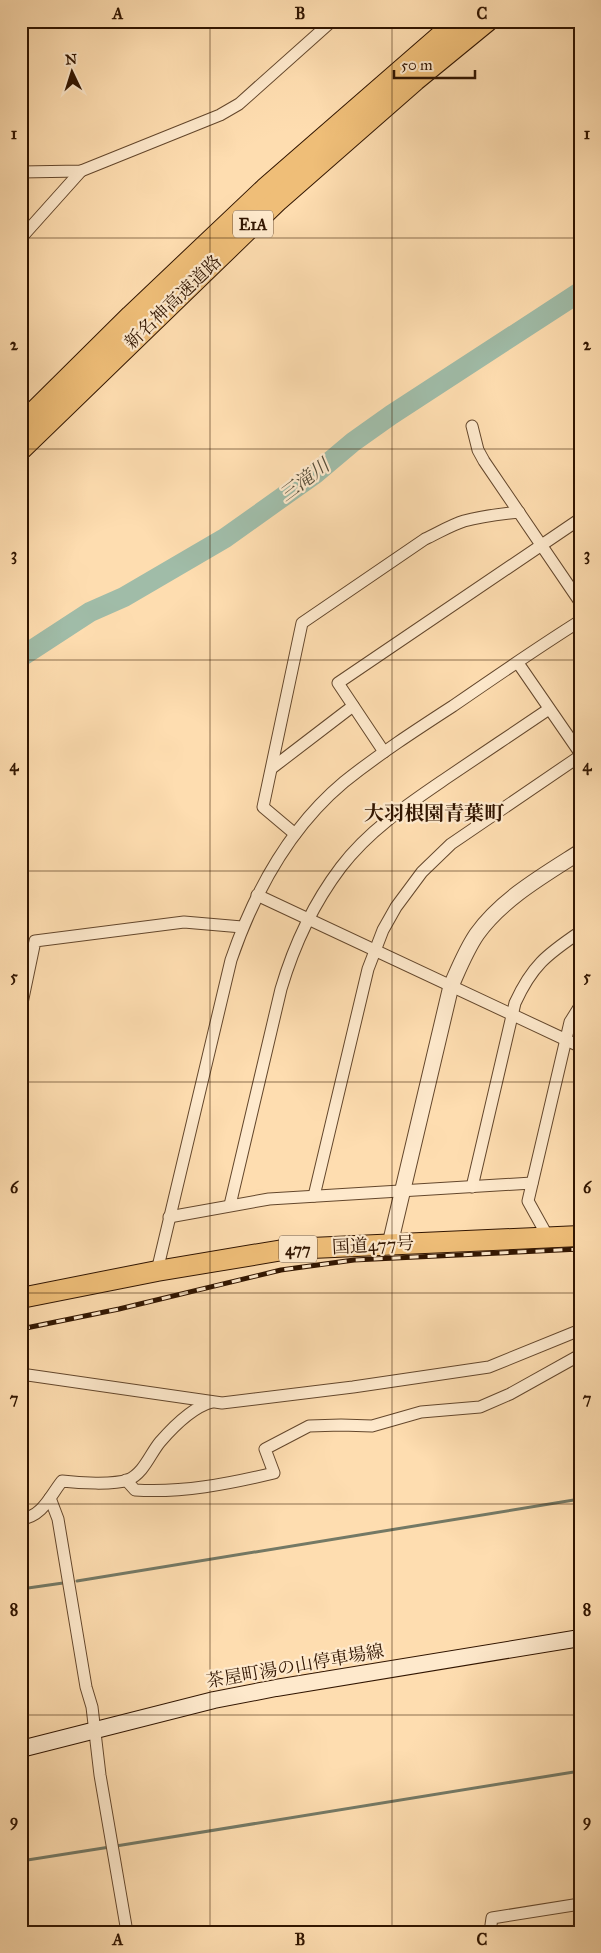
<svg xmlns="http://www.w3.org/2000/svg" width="601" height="1953" font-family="'IM FELL Great Primer','Noto Serif JP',serif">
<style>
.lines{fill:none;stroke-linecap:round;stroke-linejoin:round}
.stream{stroke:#747965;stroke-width:3}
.river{stroke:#a0bca8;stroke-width:20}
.minor-casing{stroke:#64472c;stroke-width:13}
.tertiary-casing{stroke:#64472c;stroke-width:17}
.secondary-casing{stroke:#311500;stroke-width:18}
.trunk-casing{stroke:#311500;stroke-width:22}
.motorway-casing{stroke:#311500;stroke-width:23}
.minor{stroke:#fee9cc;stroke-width:11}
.tertiary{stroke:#fee9cc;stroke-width:15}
.secondary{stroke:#fee9cc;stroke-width:16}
.trunk{stroke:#efbe78;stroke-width:20}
.motorway{stroke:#efbe78;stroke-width:21}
.rail-casing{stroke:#311500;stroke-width:5}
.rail{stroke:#fee9cc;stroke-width:3;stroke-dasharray:9;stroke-linecap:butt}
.grid{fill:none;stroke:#311500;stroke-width:1;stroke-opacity:0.55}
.labels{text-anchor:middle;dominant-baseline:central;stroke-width:4.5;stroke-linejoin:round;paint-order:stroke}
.shield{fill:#fee9cc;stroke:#6e553d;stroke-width:1}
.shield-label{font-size:16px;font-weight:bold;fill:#311500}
.street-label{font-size:18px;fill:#311500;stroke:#fee9cc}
.water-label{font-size:19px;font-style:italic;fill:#584f3b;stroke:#fee9cc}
.quarter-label{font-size:20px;font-weight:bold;fill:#311500;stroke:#fee9cc}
.neatline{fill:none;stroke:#311500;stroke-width:2}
.grid-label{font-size:16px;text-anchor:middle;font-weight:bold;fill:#311500}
</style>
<rect width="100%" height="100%" fill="#feddb0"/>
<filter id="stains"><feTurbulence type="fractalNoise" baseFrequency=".004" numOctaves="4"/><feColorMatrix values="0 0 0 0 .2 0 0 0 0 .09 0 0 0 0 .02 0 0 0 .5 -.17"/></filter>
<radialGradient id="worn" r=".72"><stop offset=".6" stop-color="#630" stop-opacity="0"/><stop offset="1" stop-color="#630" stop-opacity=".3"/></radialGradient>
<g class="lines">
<!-- stream -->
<g class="stream">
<polyline points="77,1581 580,1499"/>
<polyline points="21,1589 63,1583"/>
<polyline points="116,1846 580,1771"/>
<polyline points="21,1861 110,1847"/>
</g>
<!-- river -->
<polyline class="river" points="21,657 90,612 124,597 225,538 315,474 353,442 391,415 580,292"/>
<!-- minor casing -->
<g class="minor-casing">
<g id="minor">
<polyline points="21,172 81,171 220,115 239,104 332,21"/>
<polyline points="21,238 81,171"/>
<polyline points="472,426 478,450 484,461 580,602"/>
<polyline points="518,663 580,753"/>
<polyline points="384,752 338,683 580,519"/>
<polyline points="272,768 353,706"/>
<path d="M295 834 263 807 302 623 425 539C438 533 451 525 464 521 482 516 501 514 519 512"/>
<polyline points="257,895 577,1045 580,1045"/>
<polyline points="21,1008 35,941 184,922 242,927"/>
<path d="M472 1187 515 1003C532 966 546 955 580 932"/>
<polyline points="314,1196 368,969 383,930 396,907 422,872 451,844 580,756"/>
<path d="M230 1205 281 989C294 945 313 904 341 867 370 829 410 803 448 777 482 754 515 732 549 709"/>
<polyline points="169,1217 269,1199 532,1183"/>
<polyline points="548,1237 528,1201 570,1022 580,1006"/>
<path d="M157 1271 231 960C254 893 289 828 344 782 379 754 416 730 453 706 495 677 537 648 580 621"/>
<polyline points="21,1374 222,1403 353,1387 489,1367 580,1330"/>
<path d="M126 1480 135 1490C182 1493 228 1484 274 1473L265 1449 309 1426 341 1425 372 1426 421 1412 480 1407 510 1394 580 1355"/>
<polyline points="50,1498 58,1519 86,1687 92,1707 100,1775 127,1932"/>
<path d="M21 1519C43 1516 50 1496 62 1481 79 1483 113 1485 128 1480 144 1473 150 1454 160 1442 173 1427 193 1407 212 1402"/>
<polyline points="490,1932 492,1918 580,1904"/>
</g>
</g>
<!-- tertiary casing -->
<g class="tertiary-casing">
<path id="tertiary" d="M390 1244 451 986C459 968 466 950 477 934 502 899 544 875 580 852"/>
</g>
<!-- secondary casing -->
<g class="secondary-casing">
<polyline id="secondary" points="21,1749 214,1700 276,1688 580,1638"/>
</g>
<!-- trunk casing -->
<g class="trunk-casing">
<polyline id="trunk" points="21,1298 157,1271 289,1249 580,1236"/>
</g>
<!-- motorway casing -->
<g class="motorway-casing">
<g id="motorway">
<polyline points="21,425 131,316 265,189 458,21"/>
<polyline points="21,449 278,200 415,80 487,21"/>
</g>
</g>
<!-- minor -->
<use href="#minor" class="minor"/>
<!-- tertiary -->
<use href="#tertiary" class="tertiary"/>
<!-- secondary -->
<use href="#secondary" class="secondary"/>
<!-- trunk -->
<use href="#trunk" class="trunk"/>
<!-- motorway -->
<use href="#motorway" class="motorway"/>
<!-- rail casing -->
<g class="rail-casing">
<polyline id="rail" points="21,1329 119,1309 281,1270 354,1260 580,1249"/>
</g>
<!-- rail -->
<use href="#rail" class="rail"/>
</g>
<!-- grid -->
<path class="grid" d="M210 21V1932M392 21V1932M21 238H580M21 449H580M21 660H580M21 871H580M21 1082H580M21 1293H580M21 1504H580M21 1715H580"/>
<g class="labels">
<!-- shield labels -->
<g class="shield">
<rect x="233" y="210.5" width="40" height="27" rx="4"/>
<rect x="279" y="1235.5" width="38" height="27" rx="4"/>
</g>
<g class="shield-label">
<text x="253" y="224">E1A</text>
<text x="298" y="1249">477</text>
</g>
<!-- street labels -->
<g class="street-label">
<text transform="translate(173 302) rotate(-44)">新名神高速道路</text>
<text transform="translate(373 1245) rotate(-3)">国道477号</text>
<text transform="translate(295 1666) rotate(-10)">茶屋町湯の山停車場線</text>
</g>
<!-- water labels -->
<g class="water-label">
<text transform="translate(304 480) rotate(-37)">三滝川</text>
</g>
<!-- quarter labels -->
<g class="quarter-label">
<text x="434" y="813">大羽根園青葉町</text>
</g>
</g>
<!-- margin -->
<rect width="601" height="1953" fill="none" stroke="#feddb0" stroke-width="55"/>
<!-- north arrow -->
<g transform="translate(72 72) rotate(356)" stroke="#fee9cc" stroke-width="4" paint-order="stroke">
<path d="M0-4L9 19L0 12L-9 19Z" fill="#311500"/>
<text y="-8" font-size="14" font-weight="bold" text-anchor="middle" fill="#311500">N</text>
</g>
<!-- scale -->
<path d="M394 70v8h81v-8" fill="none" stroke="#311500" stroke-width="2.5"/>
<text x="401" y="70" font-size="15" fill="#311500" stroke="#fee9cc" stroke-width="4" paint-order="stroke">50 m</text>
<rect x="28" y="28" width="546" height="1898" class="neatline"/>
<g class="grid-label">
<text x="118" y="19">A</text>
<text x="300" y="19">B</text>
<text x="482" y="19">C</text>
<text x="14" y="139">1</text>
<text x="587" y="139">1</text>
<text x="14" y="350">2</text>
<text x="587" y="350">2</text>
<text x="14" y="560">3</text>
<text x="587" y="560">3</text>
<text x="14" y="771">4</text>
<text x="587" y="771">4</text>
<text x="14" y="982">5</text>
<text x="587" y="982">5</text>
<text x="14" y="1193">6</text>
<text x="587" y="1193">6</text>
<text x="14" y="1404">7</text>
<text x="587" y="1404">7</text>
<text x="14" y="1615">8</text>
<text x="587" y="1615">8</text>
<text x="14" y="1826">9</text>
<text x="587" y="1826">9</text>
<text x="118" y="1945">A</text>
<text x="300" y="1945">B</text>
<text x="482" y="1945">C</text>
</g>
<rect width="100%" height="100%" filter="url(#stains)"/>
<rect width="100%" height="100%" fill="url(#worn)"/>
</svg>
